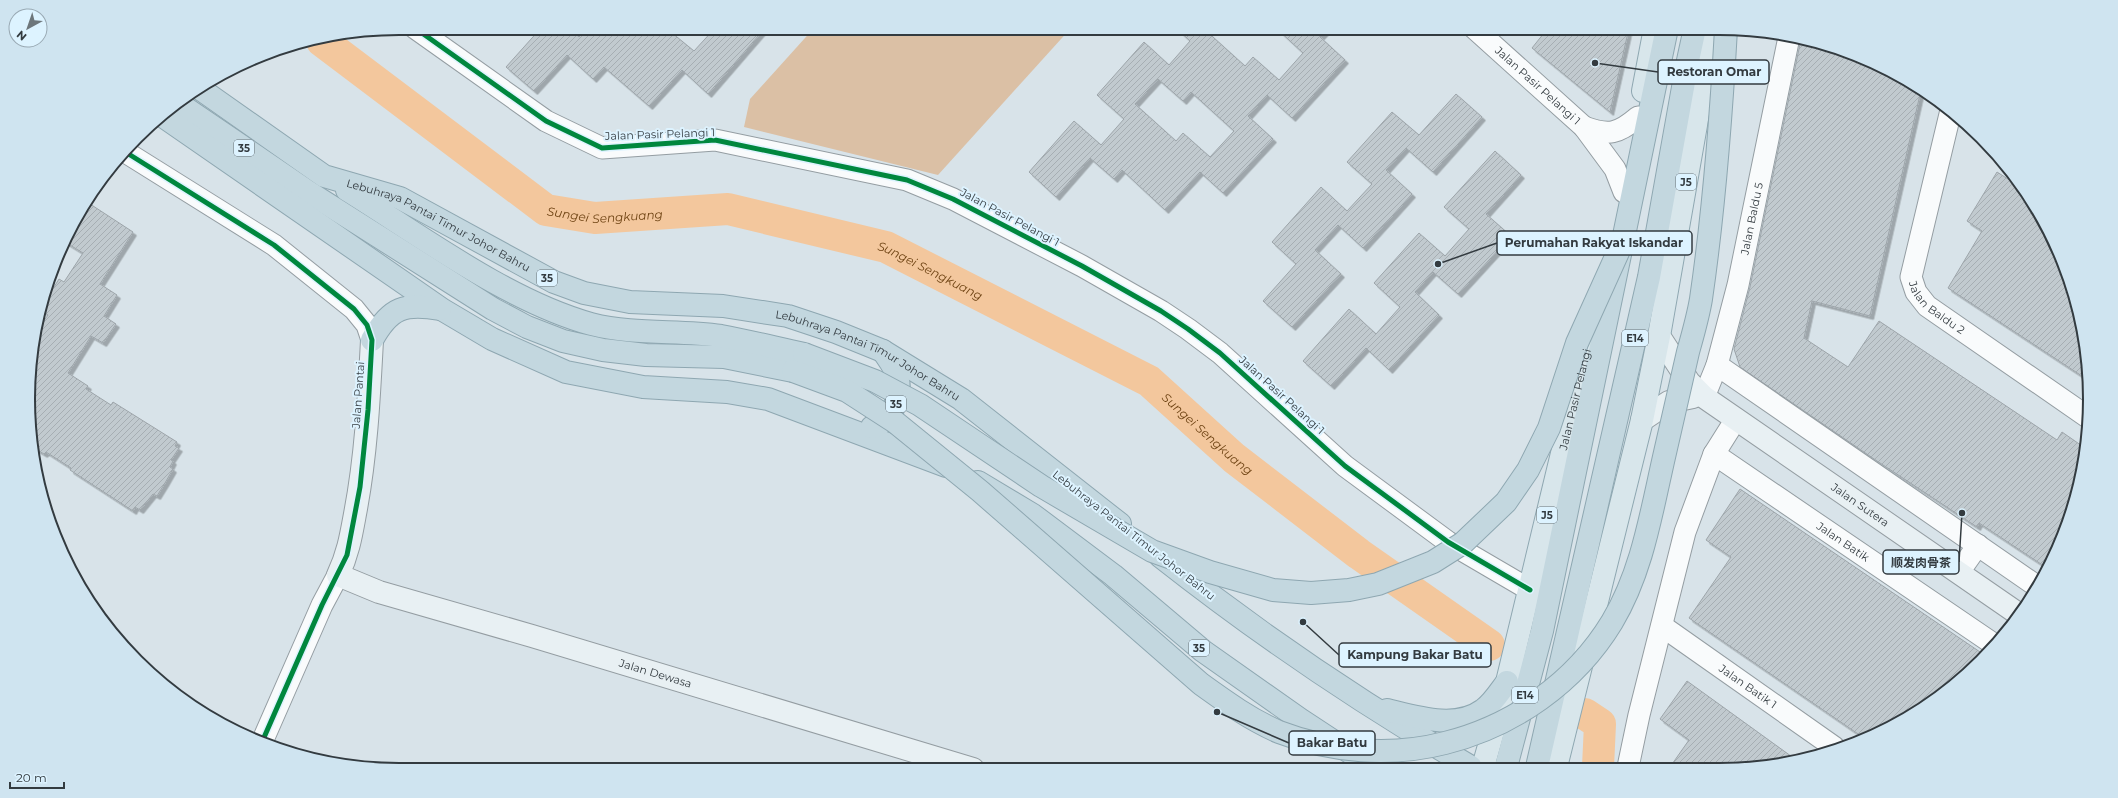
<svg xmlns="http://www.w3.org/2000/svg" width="2118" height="798" font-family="Montserrat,'Noto Sans SC',sans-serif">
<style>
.pitch{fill:#dbc0a5}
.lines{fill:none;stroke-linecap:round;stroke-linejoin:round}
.river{stroke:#f3c79d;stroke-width:32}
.building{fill:url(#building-hatch);stroke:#9da5aa;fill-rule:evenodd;filter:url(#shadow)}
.street-casing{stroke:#949da2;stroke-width:23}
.secondary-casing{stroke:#949da2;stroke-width:24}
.primary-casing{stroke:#8ea7b1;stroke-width:24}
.highway-casing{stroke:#8ea7b1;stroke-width:24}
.street{stroke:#f9fbfc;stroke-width:21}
.secondary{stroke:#e8f0f3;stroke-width:22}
.primary{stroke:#d8e6eb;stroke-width:22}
.highway{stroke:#c3d7df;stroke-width:22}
.highway-bridge-casing{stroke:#8ea7b1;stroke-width:24;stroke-linecap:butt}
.highway-bridge{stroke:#c3d7df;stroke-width:22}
.cycleway-casing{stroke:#ddf3ff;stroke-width:8}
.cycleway{stroke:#00873e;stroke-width:5}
.labels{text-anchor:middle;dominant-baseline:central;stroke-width:4;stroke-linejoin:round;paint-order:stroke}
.shield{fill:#ddf3ff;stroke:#667279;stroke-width:1}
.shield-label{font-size:10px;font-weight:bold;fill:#333b40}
.street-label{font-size:11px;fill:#333b40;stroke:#ddf3ff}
.water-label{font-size:12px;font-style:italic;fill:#6e4313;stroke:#ddf3ff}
.rim{fill:none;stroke:#333b40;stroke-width:2}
.leader{fill:none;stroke:#333b40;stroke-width:1.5}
.callout-dot{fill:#333b40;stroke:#ddf3ff;stroke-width:1.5}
.callout{fill:#ddf3ff;stroke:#333b40;stroke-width:1.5}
.callout-label{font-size:12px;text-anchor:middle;font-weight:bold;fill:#333b40}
</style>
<defs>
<pattern id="building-hatch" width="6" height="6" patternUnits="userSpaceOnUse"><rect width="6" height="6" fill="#c1cacf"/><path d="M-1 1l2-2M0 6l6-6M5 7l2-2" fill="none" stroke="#a6aeb3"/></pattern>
<filter id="shadow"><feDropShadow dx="3.5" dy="3.5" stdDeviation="0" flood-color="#0004"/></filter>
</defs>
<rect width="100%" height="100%" fill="#d8e3e9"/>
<!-- pitch -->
<polygon class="pitch" points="814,28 1071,28 938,175 744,127 750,99"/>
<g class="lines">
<!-- river -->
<g class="river">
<path id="s1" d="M322 41 546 210 595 218 728 209 886 247 1149 381 1234 458 1359 554 1489 645"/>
<polyline points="1585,714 1600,724 1598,767"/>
</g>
</g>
<!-- building -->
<g class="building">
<polygon points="541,28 569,28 579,37 587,28 666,28 694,51 715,28 765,28 708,94 682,70 649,106 604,67 593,79 567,55 534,91 506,67"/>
<path d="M1176 28H1203L1245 66 1253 57 1279 80 1303 53 1276 28H1329L1320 37 1345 60 1292 118 1267 95 1248 116 1273 139 1223 193 1200 172 1165 210 1122 170 1114 179 1090 158 1056 197 1029 172 1074 121 1101 145 1124 119 1097 95 1144 42 1169 65 1190 41ZM1158 79 1183 101 1191 92 1234 131 1210 157 1183 133 1176 141 1135 104Z"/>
<polygon points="1548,28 1629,28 1610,112 1532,48"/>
<polygon points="1801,39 1815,41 1883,66 1921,90 1870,316 1812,301 1804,338 1848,367 1879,321 2057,440 2062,432 2085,448 2077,495 2047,568 1979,523 1977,527 1877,461 1740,367 1734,349 1750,287"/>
<polygon points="1456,94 1482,117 1433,172 1406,148 1386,170 1412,194 1363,248 1338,225 1315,250 1341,274 1292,327 1263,301 1296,264 1272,242 1321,187 1347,211 1372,184 1347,162 1392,112 1419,135"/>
<polygon points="1495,151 1521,175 1486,214 1511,236 1458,294 1433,272 1415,292 1439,315 1389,370 1366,348 1331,386 1303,361 1349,309 1376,334 1400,307 1374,283 1419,233 1445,256 1469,229 1444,207"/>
<polygon points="1997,172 2022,188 2040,214 2070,280 2087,351 2088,380 1948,288 1982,231 1967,221"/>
<polygon points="87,202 133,232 100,284 117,295 104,316 116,324 103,343 91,336 68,373 88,386 86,389 111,405 113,402 177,442 175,446 179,448 171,460 173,461 170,467 173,469 165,483 157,496 153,494 140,510 135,507 133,511 70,470 71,468 46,452 44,454 34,448 31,350 36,332 48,315 41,310 42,306 59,279 64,282 83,253 65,242 78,214"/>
<polygon points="1740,489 1983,654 1964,678 1883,732 1864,738 1689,618 1731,557 1706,540"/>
<polygon points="1687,681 1795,759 1768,767 1670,767 1689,740 1660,719"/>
</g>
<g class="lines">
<!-- street casing -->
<g class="street-casing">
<g id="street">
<polyline points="415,28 546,121 602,148 715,140 907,180 953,199 1082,266 1161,311 1188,329 1220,353 1345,466 1448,542 1530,590"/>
<path id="s2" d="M1474 28 1584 127 1615 169 1624 192"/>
<path id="s3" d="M1951 110 1911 277 1916 292 1927 306 2089 418"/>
<path d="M1584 127C1609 136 1618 134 1638 117"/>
<polyline points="127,153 274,245 354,309 367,325 372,340"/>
<polyline points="1717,365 2038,587"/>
<path id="s4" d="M1704 397 1717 365 1738 285 1789 37"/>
<path id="s5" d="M1714 454 1992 643"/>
<polyline points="1959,572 1978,545"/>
<path id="s6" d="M1662 626 1834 747"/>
<polyline points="262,742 322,605 338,575"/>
<polyline points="1628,767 1639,715 1685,532 1714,454 1736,419"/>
</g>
</g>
<!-- secondary casing -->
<g class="secondary-casing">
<g id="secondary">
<path id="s7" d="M1659 336 1689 382 1704 397 2017 613"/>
<path id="s8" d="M372 340C369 398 366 457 355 514 351 536 348 554 338 575L379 592 532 636 973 769"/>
<polyline points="1642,420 1669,402 1693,397"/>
</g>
</g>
<!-- primary casing -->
<g class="primary-casing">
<g id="primary">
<polyline points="1643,91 1655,28"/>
<path id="s9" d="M1483 767 1507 682 1595 316"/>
<polyline points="1556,767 1642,420 1659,336 1713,28"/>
</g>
</g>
<!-- highway casing -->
<g class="highway-casing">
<g id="highway">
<path id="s10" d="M199 88 324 176 400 198 554 282 584 293 630 302 723 306 788 316 836 332 883 351 961 399 1120 524"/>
<polyline points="178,103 310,193 493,309 527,327 563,341 603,350 646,355 724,357 793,371"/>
<polyline points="161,115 443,310 492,339 566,372 643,387 727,392 768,399 946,466"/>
<path d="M347 190C421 236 508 301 591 324 634 335 678 330 721 336 748 341 776 348 804 354"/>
<path d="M372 340C390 307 405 303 440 309"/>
<path d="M872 427C892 421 903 395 897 376 895 367 888 359 883 351"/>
<polyline points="978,482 1033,515 1113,575 1203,651 1301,720 1374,768"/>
<path d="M1160 556C1259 634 1362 704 1471 767"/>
<path d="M1387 710C1416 717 1456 730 1483 710 1493 703 1500 691 1507 682"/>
<polyline points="1506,767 1542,631 1667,28"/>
<polyline points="1537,767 1649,277 1687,65 1695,28"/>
</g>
</g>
<!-- street -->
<use href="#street" class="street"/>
<!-- secondary -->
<use href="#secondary" class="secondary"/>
<!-- primary -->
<use href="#primary" class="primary"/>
<!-- highway -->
<use href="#highway" class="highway"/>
<!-- highway-bridge casing -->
<g class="highway-bridge-casing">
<g id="highway-bridge">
<polyline points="804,354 875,381 920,405 1041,486 1152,551 1210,572 1273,590 1311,593 1349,590 1378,584 1433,562 1463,543 1506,502 1528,470 1549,428 1577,343 1624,239"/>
<path d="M793 371 847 391 895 422 980 491 1201 684C1226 702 1251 720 1279 732 1331 752 1391 757 1445 743 1513 726 1575 683 1612 622 1642 572 1651 514 1664 457 1672 422 1680 387 1688 352 1693 334 1698 317 1701 299 1714 210 1721 119 1726 29"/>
</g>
</g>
<!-- highway-bridge -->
<use href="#highway-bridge" class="highway-bridge"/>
<!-- cycleway casing -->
<g class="cycleway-casing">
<g id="cycleway">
<polyline points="415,28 546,121 602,148 715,140 907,180 953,199 1082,266 1161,311 1188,329 1220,353 1345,466 1448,542 1530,590"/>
<polyline points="127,153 274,245 354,309 367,325 372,340 368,410 360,487 347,555 322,605 262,742"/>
</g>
</g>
<!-- cycleway -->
<use href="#cycleway" class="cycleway"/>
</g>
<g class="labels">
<!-- shield labels -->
<g class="shield">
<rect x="234" y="140" width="20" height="16" rx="3"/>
<rect x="1676" y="174" width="20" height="16" rx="3"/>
<rect x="537" y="270" width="20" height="16" rx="3"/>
<rect x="1622" y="330" width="26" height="16" rx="3"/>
<rect x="886" y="396" width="20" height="16" rx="3"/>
<rect x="1537" y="507" width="20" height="16" rx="3"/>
<rect x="1189" y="640" width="20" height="16" rx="3"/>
<rect x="1512" y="687" width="26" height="16" rx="3"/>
</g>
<g class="shield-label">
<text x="244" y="148">35</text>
<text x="1686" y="182">J5</text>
<text x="547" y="278">35</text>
<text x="1635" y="338">E14</text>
<text x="896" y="404">35</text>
<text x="1547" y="515">J5</text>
<text x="1199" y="648">35</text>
<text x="1525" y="695">E14</text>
</g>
<!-- street labels -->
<g class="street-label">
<text stroke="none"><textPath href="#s2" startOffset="86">Jalan Pasir Pelangi 1</textPath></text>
<text transform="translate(660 134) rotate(-2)">Jalan Pasir Pelangi 1</text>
<text transform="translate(1010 217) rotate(28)">Jalan Pasir Pelangi 1</text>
<text stroke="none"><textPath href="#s4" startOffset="185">Jalan Baldu 5</textPath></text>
<text stroke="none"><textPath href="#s10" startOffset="278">Lebuhraya Pantai Timur Johor Bahru</textPath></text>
<text stroke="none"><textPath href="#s3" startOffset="213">Jalan Baldu 2</textPath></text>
<text stroke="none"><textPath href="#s10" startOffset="734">Lebuhraya Pantai Timur Johor Bahru</textPath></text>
<text transform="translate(358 395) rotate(-86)">Jalan Pantai</text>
<text transform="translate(1282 395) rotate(42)">Jalan Pasir Pelangi 1</text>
<text stroke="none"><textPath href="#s9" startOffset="379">Jalan Pasir Pelangi</textPath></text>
<text stroke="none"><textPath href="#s7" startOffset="266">Jalan Sutera</textPath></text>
<text transform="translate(1134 535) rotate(38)">Lebuhraya Pantai Timur Johor Bahru</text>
<text stroke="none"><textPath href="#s5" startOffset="156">Jalan Batik</textPath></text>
<text stroke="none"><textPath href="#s8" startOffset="571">Jalan Dewasa</textPath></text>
<text stroke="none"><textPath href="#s6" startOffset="105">Jalan Batik 1</textPath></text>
</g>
<!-- water labels -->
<g class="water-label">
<text stroke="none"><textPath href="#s1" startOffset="340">Sungei Sengkuang</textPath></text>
<text stroke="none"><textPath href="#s1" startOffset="676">Sungei Sengkuang</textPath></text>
<text stroke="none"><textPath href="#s1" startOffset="1000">Sungei Sengkuang</textPath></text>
</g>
</g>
<!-- crop -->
<path d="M0 0H2118V798H0ZM399 35H1719A364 364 0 0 1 2083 399V399A364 364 0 0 1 1719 763H399A364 364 0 0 1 35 399V399A364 364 0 0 1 399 35Z" fill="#cfe4f0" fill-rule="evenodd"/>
<path class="rim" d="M399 35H1719A364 364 0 0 1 2083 399V399A364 364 0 0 1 1719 763H399A364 364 0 0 1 35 399V399A364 364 0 0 1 399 35Z"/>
<!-- callouts -->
<path class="leader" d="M1595 63L1658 72M1438 264L1497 243M1962 513L1959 562M1303 622L1339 655M1217 712L1289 743"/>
<g class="callout-dot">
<circle cx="1595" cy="63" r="4"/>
<circle cx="1438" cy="264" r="4"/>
<circle cx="1962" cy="513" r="4"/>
<circle cx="1303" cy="622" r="4"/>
<circle cx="1217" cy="712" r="4"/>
</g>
<g class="callout">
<rect x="1658" y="60" width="111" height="24" rx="4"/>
<rect x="1497" y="231" width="195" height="24" rx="4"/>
<rect x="1883" y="550" width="76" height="24" rx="4"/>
<rect x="1339" y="643" width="152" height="24" rx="4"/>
<rect x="1289" y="731" width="86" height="24" rx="4"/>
</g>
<g class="callout-label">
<text x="1714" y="76">Restoran Omar</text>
<text x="1594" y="247">Perumahan Rakyat Iskandar</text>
<text x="1921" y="567">顺发肉骨茶</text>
<text x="1415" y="659">Kampung Bakar Batu</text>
<text x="1332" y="747">Bakar Batu</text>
</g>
<!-- north arrow -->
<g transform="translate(28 28) rotate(220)"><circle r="19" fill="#ddf3ff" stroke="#99a9b3"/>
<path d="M0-3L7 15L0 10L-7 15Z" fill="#6d767b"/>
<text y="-6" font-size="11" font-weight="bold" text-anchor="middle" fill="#333b40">N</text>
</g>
<!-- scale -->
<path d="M10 782v6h54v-6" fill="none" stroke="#333b40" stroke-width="2"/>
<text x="16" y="782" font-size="12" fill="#333b40" stroke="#ddf3ff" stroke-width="3" paint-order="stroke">20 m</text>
</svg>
